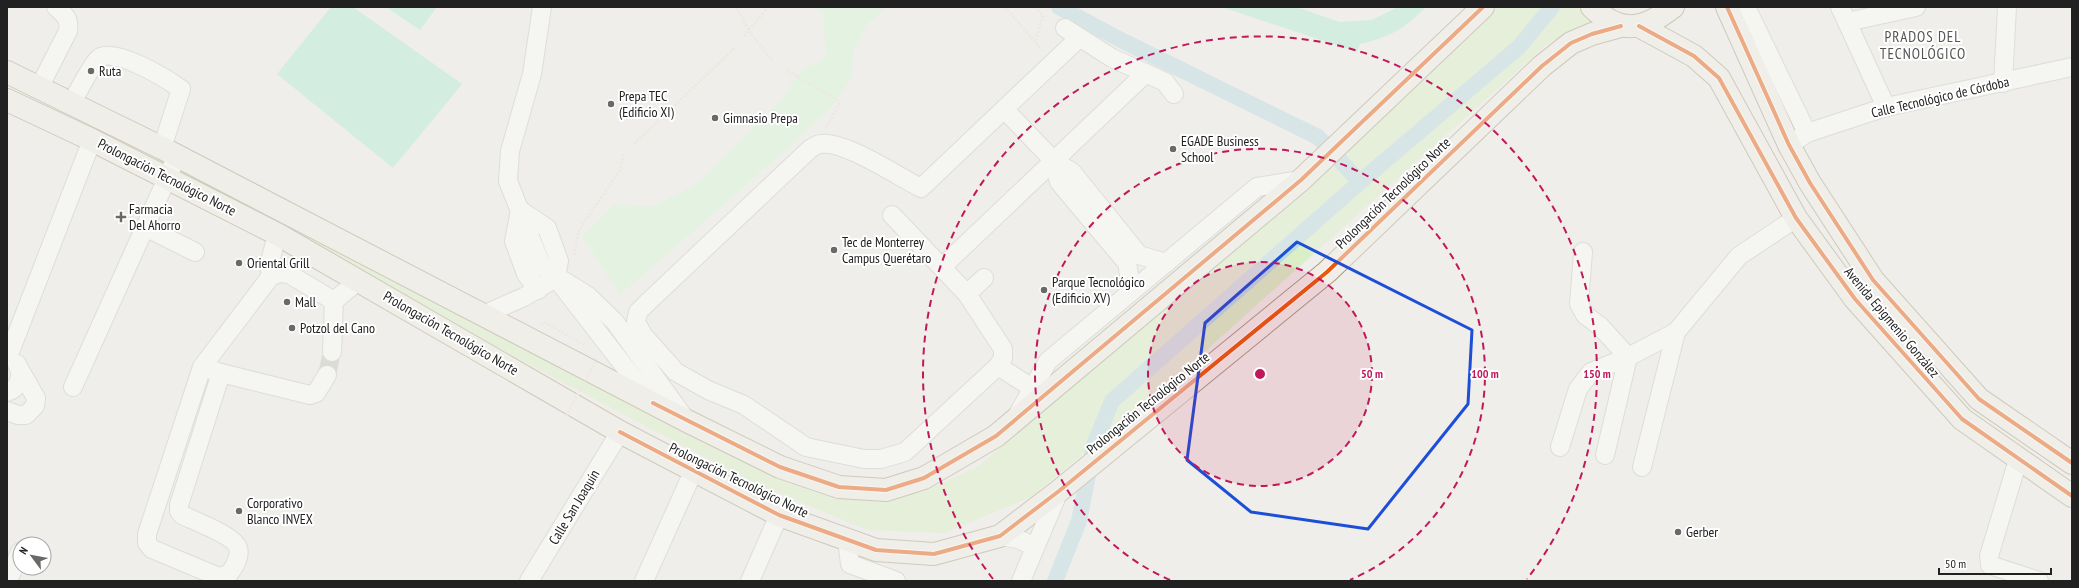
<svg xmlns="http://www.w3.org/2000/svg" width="2079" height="588" font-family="'PT Sans Narrow',sans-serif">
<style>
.grass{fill:#daefc7}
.park{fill:#d6f7d8}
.pitch{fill:#b2ead5}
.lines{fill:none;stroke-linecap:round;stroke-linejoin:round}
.canal{stroke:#badae4;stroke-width:16}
.minor-tunnel{stroke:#c6c5c2;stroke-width:18;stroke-dasharray:18 9;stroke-linecap:butt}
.minor-casing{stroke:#c8c8c6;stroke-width:20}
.major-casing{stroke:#a69d85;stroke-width:24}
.path{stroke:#ecddda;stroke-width:2.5;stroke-dasharray:2 2;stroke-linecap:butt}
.minor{stroke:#fdfcfc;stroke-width:18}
.major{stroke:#f2ede6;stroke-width:22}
.path-bridge{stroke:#ecddda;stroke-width:2.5;stroke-dasharray:2 2;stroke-linecap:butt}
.cycleway-casing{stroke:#fff;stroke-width:6}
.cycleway{stroke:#e8590c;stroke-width:4}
.marked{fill:none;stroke:#1d4ed8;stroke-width:3;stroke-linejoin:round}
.ring{fill:none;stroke:#c2185b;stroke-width:2;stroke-dasharray:7 5}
.poi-dot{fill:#696967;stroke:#fff;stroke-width:1.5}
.labels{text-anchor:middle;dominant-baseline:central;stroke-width:4;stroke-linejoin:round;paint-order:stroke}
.poi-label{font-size:14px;fill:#212121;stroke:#fff;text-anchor:start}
.street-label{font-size:14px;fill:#212121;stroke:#fff}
.neighbourhood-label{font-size:15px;letter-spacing:1px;fill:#545454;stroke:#fff}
.centre{fill:#c2185b;stroke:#fff;stroke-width:2}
.ring-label{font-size:12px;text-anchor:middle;font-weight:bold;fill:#c2185b;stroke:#fff;stroke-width:4;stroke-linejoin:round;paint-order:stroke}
</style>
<rect width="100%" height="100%" fill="#efeeea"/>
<!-- grass -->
<polygon class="grass" points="1499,7 1586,7 1598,19 1547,44 1189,366 1031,497 944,533 867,530 750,481 182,181 187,168 850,497 921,493 979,466"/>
<!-- park -->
<polygon class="park" points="813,7 887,7 866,25 853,52 851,79 833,105 787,149 620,295 582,236 615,204 652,207 697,184 782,99 800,71 826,58 823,13"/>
<!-- pitch -->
<g class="pitch">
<polygon points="331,7 353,7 462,84 393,168 277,74"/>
<polygon points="386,7 437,7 420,30"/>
<path d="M1222 7H1296L1340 22 1372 20 1398 7H1426C1404 29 1390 37 1360 44L1357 52Z"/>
</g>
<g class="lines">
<!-- canal -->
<g class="canal">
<polyline points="1059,7 1121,40 1318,137 1360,182"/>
<polyline points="1055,581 1079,521 1094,445 1112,401 1360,182 1519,47 1552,7"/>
</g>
<!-- minor-tunnel -->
<polyline class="minor-tunnel" points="327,375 332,352"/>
<!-- minor casing -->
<g class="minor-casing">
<g id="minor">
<polyline points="542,7 532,74 510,151 508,181 542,267 556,278 652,402"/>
<polyline points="1746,7 1807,133"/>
<polyline points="1840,7 1886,107"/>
<polyline points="1847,22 1916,7"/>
<polyline points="1065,28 1112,58 1165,82 1174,94"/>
<polyline points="2003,83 2007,7"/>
<path d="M39 88 68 31C70 19 65 15 56 7"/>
<path d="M71 104C78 92 89 69 98 59 112 45 167 79 181 89L162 148"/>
<polyline points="1004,109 1054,161 1072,172 1139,255 1166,263"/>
<polyline points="1789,145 1807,133 1886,107 2072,67"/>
<polyline points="1054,161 1059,182 1127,263 1132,291"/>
<polyline points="520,210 514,241 526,274 538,290"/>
<path d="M892 215 967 294 1003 349V358L998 366 905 452 881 459H864L806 447 744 405 708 390 676 372 643 335 636 322 638 312 647 303 810 149C813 147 817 144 821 144 844 140 899 177 921 188L1079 38"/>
<polyline points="145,227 195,252"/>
<polyline points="277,234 269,266 271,276 202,367 221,373 310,395 316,393 327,375"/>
<polyline points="1583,252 1579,304 1585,315 1600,326 1628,357 1605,455"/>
<polyline points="942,267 1146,73"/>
<polyline points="271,276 280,273 289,274 334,301"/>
<polyline points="564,281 588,296 615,322 686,420"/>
<polyline points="967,294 984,278"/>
<polyline points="483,315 524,297 556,278 559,261 547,228 520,210"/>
<polyline points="332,352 334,301 359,280"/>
<polyline points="8,357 92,140"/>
<polyline points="998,366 1029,386 1044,393"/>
<path d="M202 367 147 534V543L152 549 219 577 229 574C234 567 241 557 238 548 235 536 195 521 182 515L179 511V505L221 373"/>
<polyline points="73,387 177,156"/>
<path d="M7 392C20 388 23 375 17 364"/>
<polyline points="7,411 18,415 26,415 35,406 36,398 20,370"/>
<polyline points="1018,414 1048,361 1257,187 1301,180"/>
<polyline points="1560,447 1578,389 1591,372 1628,357 1676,332 1739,256 1796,218"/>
<polyline points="2018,460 1989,556 1990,565 2039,581"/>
<polyline points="1642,467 1676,332"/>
<polyline points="1000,536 1018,539 1035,547"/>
<polyline points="847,540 850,564 896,581"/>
<polyline points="8,581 20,552"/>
<polyline points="529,581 620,432"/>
<polyline points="644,581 693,472"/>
<polyline points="750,581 779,515"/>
<polyline points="1021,581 1059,491"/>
</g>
</g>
<!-- major casing -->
<g class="major-casing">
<g id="major">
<path d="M1592 7C1621 35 1644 30 1673 7"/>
<polyline points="1727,7 1789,145 1810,183 1873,280 1979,399 2072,463"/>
<polyline points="1639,26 1694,56 1719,78 1796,218 1855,299 1962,419 2072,496"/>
<polyline points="7,72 162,148 687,421 780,467 839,487 886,490 924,478 996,436 1301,180 1483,7"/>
<polyline points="7,100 92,140 277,234 620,432 779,515 876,550 934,554 1000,536 1059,491 1327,272 1542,66 1571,43 1592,34 1621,26"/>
</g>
</g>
<!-- path -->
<g class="path">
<polyline points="736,7 749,31 774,63"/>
<polyline points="1005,7 1042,50"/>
<polyline points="1035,7 1043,15 1035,42"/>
<polyline points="744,36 768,7"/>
<polyline points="788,71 837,100 839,104 826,128"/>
<polyline points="634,144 736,47"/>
<polyline points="574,255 579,230 620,170 624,153"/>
<polyline points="542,325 544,322 585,345"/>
</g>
<!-- minor -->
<use href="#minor" class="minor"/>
<!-- major -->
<use href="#major" class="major"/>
<!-- path-bridge -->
<polyline class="path-bridge" points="566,416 597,359"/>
<!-- cycleway casing -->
<g class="cycleway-casing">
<g id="cycleway">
<polyline points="1727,7 1789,145 1810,183 1873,280 1979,399 2072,463"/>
<polyline points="1639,26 1694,56 1719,78 1796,218 1855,299 1962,419 2072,496"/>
<polyline points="653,403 780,467 839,487 886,490 924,478 996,436 1301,180 1483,7"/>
<polyline points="620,432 779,515 876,550 934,554 1000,536 1059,491 1327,272 1542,66 1571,43 1592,34 1621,26"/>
</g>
</g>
<!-- cycleway -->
<use href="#cycleway" class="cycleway"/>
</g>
<!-- marked area -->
<path d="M0 0H2079V588H0ZM1297 242 1472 330 1468 404 1368 529 1251 512 1187 460 1205 323Z" fill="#efeeea" fill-opacity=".55" fill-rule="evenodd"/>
<path class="marked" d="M1297 242 1472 330 1468 404 1368 529 1251 512 1187 460 1205 323Z"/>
<!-- distance rings -->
<circle cx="1260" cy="374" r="112" fill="#c2185b" fill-opacity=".12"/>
<g class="ring">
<circle cx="1260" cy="374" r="112"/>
<path d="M1170 580A225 225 0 1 1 1350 580"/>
<path d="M993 579A337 337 0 1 1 1527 579"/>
</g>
<!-- markers -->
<g class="poi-dot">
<circle cx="91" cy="71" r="4"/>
<circle cx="611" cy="104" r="4"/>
<circle cx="715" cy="118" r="4"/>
<circle cx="1173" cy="149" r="4"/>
<path d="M119 211h4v4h4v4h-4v4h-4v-4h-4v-4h4z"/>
<circle cx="834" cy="250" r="4"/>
<circle cx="239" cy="263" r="4"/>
<circle cx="1044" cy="290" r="4"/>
<circle cx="287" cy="302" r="4"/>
<circle cx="292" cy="328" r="4"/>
<circle cx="239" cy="511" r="4"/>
<circle cx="1678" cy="532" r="4"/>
</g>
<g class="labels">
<!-- poi labels -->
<g class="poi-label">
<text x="99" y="71">Ruta</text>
<text x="619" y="96">Prepa TEC<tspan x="619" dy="16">(Edificio XI)</tspan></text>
<text x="723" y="118">Gimnasio Prepa</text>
<text x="1181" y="141">EGADE Business<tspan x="1181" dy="16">School</tspan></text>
<text x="129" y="209">Farmacia<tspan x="129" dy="16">Del Ahorro</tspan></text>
<text x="842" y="242">Tec de Monterrey<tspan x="842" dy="16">Campus Querétaro</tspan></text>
<text x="247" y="263">Oriental Grill</text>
<text x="1052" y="282">Parque Tecnológico<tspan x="1052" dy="16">(Edificio XV)</tspan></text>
<text x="295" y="302">Mall</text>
<text x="300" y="328">Potzol del Cano</text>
<text x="247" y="503">Corporativo<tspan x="247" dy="16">Blanco INVEX</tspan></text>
<text x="1686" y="532">Gerber</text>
</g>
<!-- street labels -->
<g class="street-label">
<text transform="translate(1940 97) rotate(-13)">Calle Tecnológico de Córdoba</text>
<text transform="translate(167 177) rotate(27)">Prolongación Tecnológico Norte</text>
<text transform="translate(1393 193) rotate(-44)">Prolongación Tecnológico Norte</text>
<text transform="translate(1892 322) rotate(50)">Avenida Epigmenio González</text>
<text transform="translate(451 333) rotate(30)">Prolongación Tecnológico Norte</text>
<text transform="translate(1148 403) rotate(-39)">Prolongación Tecnológico Norte</text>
<text transform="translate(739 480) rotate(26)">Prolongación Tecnológico Norte</text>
<text transform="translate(574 507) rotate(-59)">Calle San Joaquín</text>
</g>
<!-- neighbourhood labels -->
<g class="neighbourhood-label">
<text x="1923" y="36">PRADOS DEL<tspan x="1923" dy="17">TECNOLÓGICO</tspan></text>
</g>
</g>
<circle cx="1260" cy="374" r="6" class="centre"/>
<g class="ring-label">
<text x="1372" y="378">50 m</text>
<text x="1485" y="378">100 m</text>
<text x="1597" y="378">150 m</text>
</g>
<!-- border -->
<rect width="2079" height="588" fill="none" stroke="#212121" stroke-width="16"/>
<!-- north arrow -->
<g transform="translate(32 556) rotate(302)"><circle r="19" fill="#ffffff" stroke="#a6a6a6"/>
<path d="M0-3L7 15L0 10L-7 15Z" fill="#696967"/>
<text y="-6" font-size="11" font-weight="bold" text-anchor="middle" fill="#212121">N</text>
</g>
<!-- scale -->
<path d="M1939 568v6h112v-6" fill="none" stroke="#212121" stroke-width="2"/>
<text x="1945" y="568" font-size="12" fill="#212121" stroke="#ffffff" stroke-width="3" paint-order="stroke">50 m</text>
</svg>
